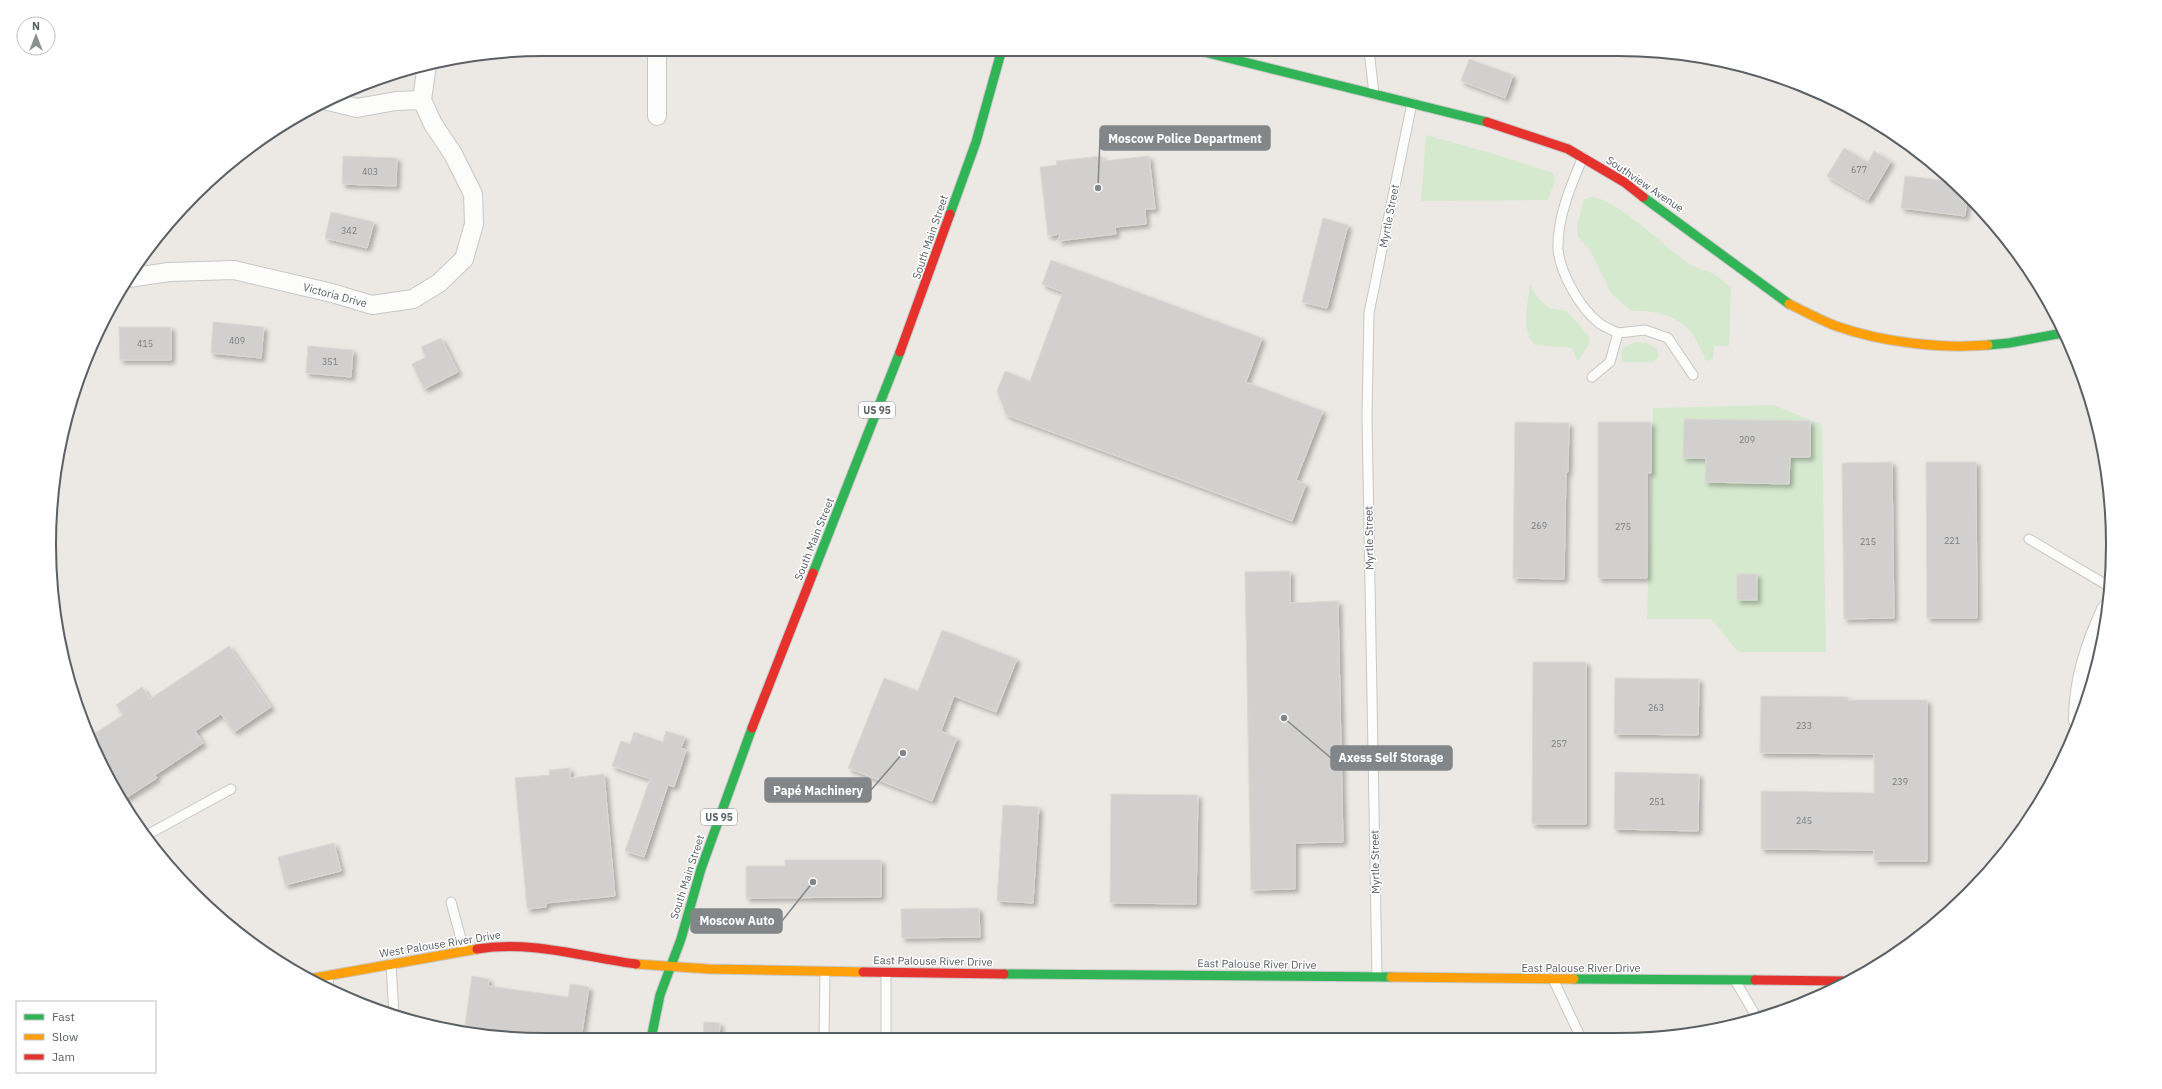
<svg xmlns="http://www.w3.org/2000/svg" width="2162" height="1089" font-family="'IBM Plex Sans',sans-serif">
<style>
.green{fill:#d5e9ce}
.building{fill:#d2d0ce;stroke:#dcd8d4;filter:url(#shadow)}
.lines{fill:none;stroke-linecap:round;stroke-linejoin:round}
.lane-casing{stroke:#c7c7c6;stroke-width:11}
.street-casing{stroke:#c7c7c6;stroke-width:20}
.fast-casing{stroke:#c8c8c8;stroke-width:11}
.slow-casing{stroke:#c8c8c8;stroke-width:11}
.jam-casing{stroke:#c8c8c8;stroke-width:11}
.lane{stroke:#fcfcfb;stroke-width:9}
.street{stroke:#fcfcfb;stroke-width:18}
.fast{stroke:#30b455;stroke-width:9}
.slow{stroke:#ff9f0a;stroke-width:9}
.jam{stroke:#e5322d;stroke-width:9}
.labels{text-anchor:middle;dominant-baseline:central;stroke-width:3;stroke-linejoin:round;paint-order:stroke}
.number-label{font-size:9px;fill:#797d80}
.shield{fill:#fff;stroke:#8c9092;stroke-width:1}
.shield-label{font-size:10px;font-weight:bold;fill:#5a6064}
.street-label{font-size:11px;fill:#5a6064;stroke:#fff}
.rim{fill:none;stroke:#5a6064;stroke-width:2}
.leader{fill:none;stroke:#838688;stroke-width:1.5}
.callout-dot{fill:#838688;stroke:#fff;stroke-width:1.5}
.callout{fill:#838688;stroke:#838688;stroke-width:1.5}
.callout-label{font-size:12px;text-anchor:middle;font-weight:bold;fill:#fff}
</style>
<defs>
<filter id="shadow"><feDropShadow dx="3.5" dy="3.5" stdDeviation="2" flood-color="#0004"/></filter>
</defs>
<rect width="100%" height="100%" fill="#ece9e5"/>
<!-- green -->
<g class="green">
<polygon points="1426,135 1491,153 1553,173 1555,180 1548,200 1421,201"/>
<path d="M1590 197C1617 197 1667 250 1691 265 1698 269 1707 270 1714 274 1720 278 1726 283 1731 288L1729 346H1714L1713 359 1707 361 1704 359 1705 356C1699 349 1697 339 1691 332 1674 313 1655 311 1631 311L1611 293 1590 250 1578 237 1577 225 1584 200Z"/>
<path d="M1530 284 1538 298 1549 308 1567 311 1590 338 1588 346 1578 361 1572 348 1535 345C1520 329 1528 303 1530 284Z"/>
<polygon points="1635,342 1646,343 1656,348 1659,356 1654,362 1623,362 1621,352 1623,348"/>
<polygon points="1774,405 1822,425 1826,652 1738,652 1711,619 1647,619 1653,408"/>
</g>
<!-- building -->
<g class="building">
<polygon points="1469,59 1513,75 1505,98 1461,81"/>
<polygon points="1844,148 1868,162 1874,151 1891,161 1868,200 1827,176"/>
<polygon points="343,156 397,158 396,186 342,184"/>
<polygon points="1102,156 1103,161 1149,156 1155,209 1145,209 1146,224 1115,227 1116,234 1058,241 1060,234 1048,236 1040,167 1057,165 1056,161"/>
<polygon points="1905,176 1951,181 1967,197 1965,216 1901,208"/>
<polygon points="331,212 374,222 367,248 325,238"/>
<polygon points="1323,218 1348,225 1327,308 1302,302"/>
<polygon points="1051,260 1262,338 1246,382 1323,411 1296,480 1306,484 1292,521 1006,415 997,391 1005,371 1030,381 1063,292 1042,284"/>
<polygon points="213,322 264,327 261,358 211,353"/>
<polygon points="119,327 171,327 171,360 120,360"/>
<polygon points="441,338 458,372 424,389 412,364 426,357 421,347"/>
<polygon points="308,346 353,350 351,377 306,373"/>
<polygon points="1684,419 1810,421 1810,457 1790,457 1789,484 1705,482 1706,458 1683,458"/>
<polygon points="1515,422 1569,423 1568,472 1566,472 1564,579 1513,578"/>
<polygon points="1598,422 1651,422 1651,473 1647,473 1647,578 1598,578"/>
<polygon points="1892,462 1894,618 1844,619 1842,463"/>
<polygon points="1926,462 1976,462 1977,618 1927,618"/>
<polygon points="1290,571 1290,603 1338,601 1343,842 1295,843 1295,889 1251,890 1245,572"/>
<rect x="1737" y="574" width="20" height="26"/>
<polygon points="942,630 1017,659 996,712 954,696 941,731 957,738 932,801 848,768 884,678 918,691"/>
<polygon points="229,646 271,707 234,732 221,714 195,731 203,743 155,775 157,778 123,800 100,764 89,737 123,715 116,705 142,687 150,699"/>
<polygon points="1533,662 1586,662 1586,824 1532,824"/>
<polygon points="1615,678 1699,679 1698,735 1614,734"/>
<polygon points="1761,696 1848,697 1848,700 1927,700 1927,861 1874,861 1874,850 1761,849 1761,791 1874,793 1874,754 1760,753"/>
<polygon points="666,731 685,737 681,748 686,750 674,787 668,785 644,857 625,851 650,779 612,766 621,741 630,744 634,732 663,742"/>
<polygon points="570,768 570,778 604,774 615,896 546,903 546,907 527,909 515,778 550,775 549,770"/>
<polygon points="1615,772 1699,774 1698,831 1614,829"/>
<polygon points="1111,794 1198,795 1196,904 1110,903"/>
<polygon points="1003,805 1039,807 1033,903 997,901"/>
<polygon points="334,843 341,871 285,885 278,857"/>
<polygon points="785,860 881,860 881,897 746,898 746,866 785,866"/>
<polygon points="979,908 980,937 902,938 901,909"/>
<polygon points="472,976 489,979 488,986 568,997 570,984 589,987 581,1039 512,1039 464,1031"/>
<polygon points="704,1022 720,1023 719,1038 703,1038"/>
</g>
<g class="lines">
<!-- lane casing -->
<g class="lane-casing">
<g id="lane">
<polyline points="1369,50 1374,94"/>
<path d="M1583 157C1571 185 1557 218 1558 249 1560 273 1580 308 1599 323 1604 327 1612 330 1618 333L1610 362 1592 377"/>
<polyline points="1618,333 1645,330 1668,338 1693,375"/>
<polyline points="2029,539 2110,587"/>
<polyline points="145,836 231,789"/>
<polyline points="451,902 464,950"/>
<polyline points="391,964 394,1015"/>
<polyline points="886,973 886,1038"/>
<polyline points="328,976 329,990"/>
<polyline points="1377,977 1367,416 1369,313 1412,103"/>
<polyline points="1553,979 1580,1036"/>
<polyline points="1736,982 1756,1016"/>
<polyline points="824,1038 825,972"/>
</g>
</g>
<!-- street casing -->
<g class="street-casing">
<g id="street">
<polyline points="328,101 357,108 396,101 422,100"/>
<polyline points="657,116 657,49"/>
<polyline points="128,278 169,272 234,270 332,293 372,305 413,299 439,283 464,259 474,224 473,194 453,154 433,124 422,100 427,64"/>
<path d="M2078 720C2078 680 2090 645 2106 610"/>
</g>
</g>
<!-- fast casing -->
<g class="fast-casing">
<g id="fast">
<polyline points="1196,50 1487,122"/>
<polyline points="1643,197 1789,304"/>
<polyline points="950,214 976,142 1002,49"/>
<polyline points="1988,345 2009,343 2063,333"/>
<polyline points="813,573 900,352"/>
<polyline points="1004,974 1391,977"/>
<polyline points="1574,979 1755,980"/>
<polyline points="651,1039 660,995 681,939 701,869 752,728"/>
</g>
</g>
<!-- slow casing -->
<g class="slow-casing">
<g id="slow">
<path d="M1789 304C1804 311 1820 320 1836 326 1881 342 1940 349 1988 345"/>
<polyline points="636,964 709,969 863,972"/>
<polyline points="1391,977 1574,979"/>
<polyline points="309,979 477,949"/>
</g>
</g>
<!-- jam casing -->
<g class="jam-casing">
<g id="jam">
<polyline points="1487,122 1568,149 1624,182 1643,197"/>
<polyline points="900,352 950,214"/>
<polyline points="752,728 813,573"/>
<path d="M477 949C530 940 583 957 636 964"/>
<polyline points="863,972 1004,974"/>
<polyline points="1755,980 1843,981"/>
</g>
</g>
<!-- lane -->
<use href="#lane" class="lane"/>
<!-- street -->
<use href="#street" class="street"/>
<!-- fast -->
<use href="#fast" class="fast"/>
<!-- slow -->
<use href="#slow" class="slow"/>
<!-- jam -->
<use href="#jam" class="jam"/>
</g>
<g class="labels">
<!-- number labels -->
<g class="number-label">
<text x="1859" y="169">677</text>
<text x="370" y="171">403</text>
<text x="349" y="230">342</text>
<text x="237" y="340">409</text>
<text x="145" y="343">415</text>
<text x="330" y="361">351</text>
<text x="1747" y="439">209</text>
<text x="1539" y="525">269</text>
<text x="1623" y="526">275</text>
<text x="1952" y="540">221</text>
<text x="1868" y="541">215</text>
<text x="1656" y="707">263</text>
<text x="1804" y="725">233</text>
<text x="1559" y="743">257</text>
<text x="1900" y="781">239</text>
<text x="1657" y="801">251</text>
<text x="1804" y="820">245</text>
</g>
<!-- shield labels -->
<g class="shield">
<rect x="859" y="402" width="36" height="16" rx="3"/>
<rect x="701" y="809" width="36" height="16" rx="3"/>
</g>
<g class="shield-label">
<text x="877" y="410">US 95</text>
<text x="719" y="817">US 95</text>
</g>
<!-- street labels -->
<g class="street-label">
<text transform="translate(1645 184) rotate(34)">Southview Avenue</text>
<text transform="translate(1389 216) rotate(-79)">Myrtle Street</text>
<text transform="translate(930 237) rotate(-71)">South Main Street</text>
<text transform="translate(335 295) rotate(15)">Victoria Drive</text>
<text transform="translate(1369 538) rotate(-91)">Myrtle Street</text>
<text transform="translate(814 539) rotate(-68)">South Main Street</text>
<text transform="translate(1375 862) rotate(-91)">Myrtle Street</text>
<text transform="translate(687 877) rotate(-72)">South Main Street</text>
<text transform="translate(440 944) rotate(-9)">West Palouse River Drive</text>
<text transform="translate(933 961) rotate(1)">East Palouse River Drive</text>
<text transform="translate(1257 964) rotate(1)">East Palouse River Drive</text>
<text x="1581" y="968">East Palouse River Drive</text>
</g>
</g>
<!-- crop -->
<path d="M0 0H2162V1089H0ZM544 56H1618A488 488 0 0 1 2106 544V545A488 488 0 0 1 1618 1033H544A488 488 0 0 1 56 545V544A488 488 0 0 1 544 56Z" fill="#fff" fill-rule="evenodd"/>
<path class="rim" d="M544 56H1618A488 488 0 0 1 2106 544V545A488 488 0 0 1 1618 1033H544A488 488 0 0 1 56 545V544A488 488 0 0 1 544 56Z"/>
<!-- callouts -->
<path class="leader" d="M1098 188L1100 138M1284 718L1331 758M903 753L871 790M813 882L782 921"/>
<g class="callout-dot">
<circle cx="1098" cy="188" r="4"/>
<circle cx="1284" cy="718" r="4"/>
<circle cx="903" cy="753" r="4"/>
<circle cx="813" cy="882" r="4"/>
</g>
<g class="callout">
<rect x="1100" y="126" width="170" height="24" rx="4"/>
<rect x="1331" y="746" width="121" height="24" rx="4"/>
<rect x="765" y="778" width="106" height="24" rx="4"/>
<rect x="691" y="909" width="91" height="24" rx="4"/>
</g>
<g class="callout-label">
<text x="1185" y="143">Moscow Police Department</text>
<text x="1391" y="762">Axess Self Storage</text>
<text x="818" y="795">Papé Machinery</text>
<text x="737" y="925">Moscow Auto</text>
</g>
<!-- legend -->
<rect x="16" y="1001" width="140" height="72" fill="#ffffff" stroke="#bdbfc1"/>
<rect x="24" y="1014" width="20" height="6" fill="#30b455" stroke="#bdbfc1"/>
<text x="52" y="1021" font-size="12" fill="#5a6064">Fast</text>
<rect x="24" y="1034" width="20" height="6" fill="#ff9f0a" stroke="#bdbfc1"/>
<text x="52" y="1041" font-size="12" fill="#5a6064">Slow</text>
<rect x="24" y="1054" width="20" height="6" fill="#e5322d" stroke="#bdbfc1"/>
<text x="52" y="1061" font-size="12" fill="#5a6064">Jam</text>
<!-- north arrow -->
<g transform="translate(36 36)"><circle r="19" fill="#ffffff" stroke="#bdbfc1"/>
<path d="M0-3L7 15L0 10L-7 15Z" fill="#8d9091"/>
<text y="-6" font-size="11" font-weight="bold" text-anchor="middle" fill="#5a6064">N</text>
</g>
</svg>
